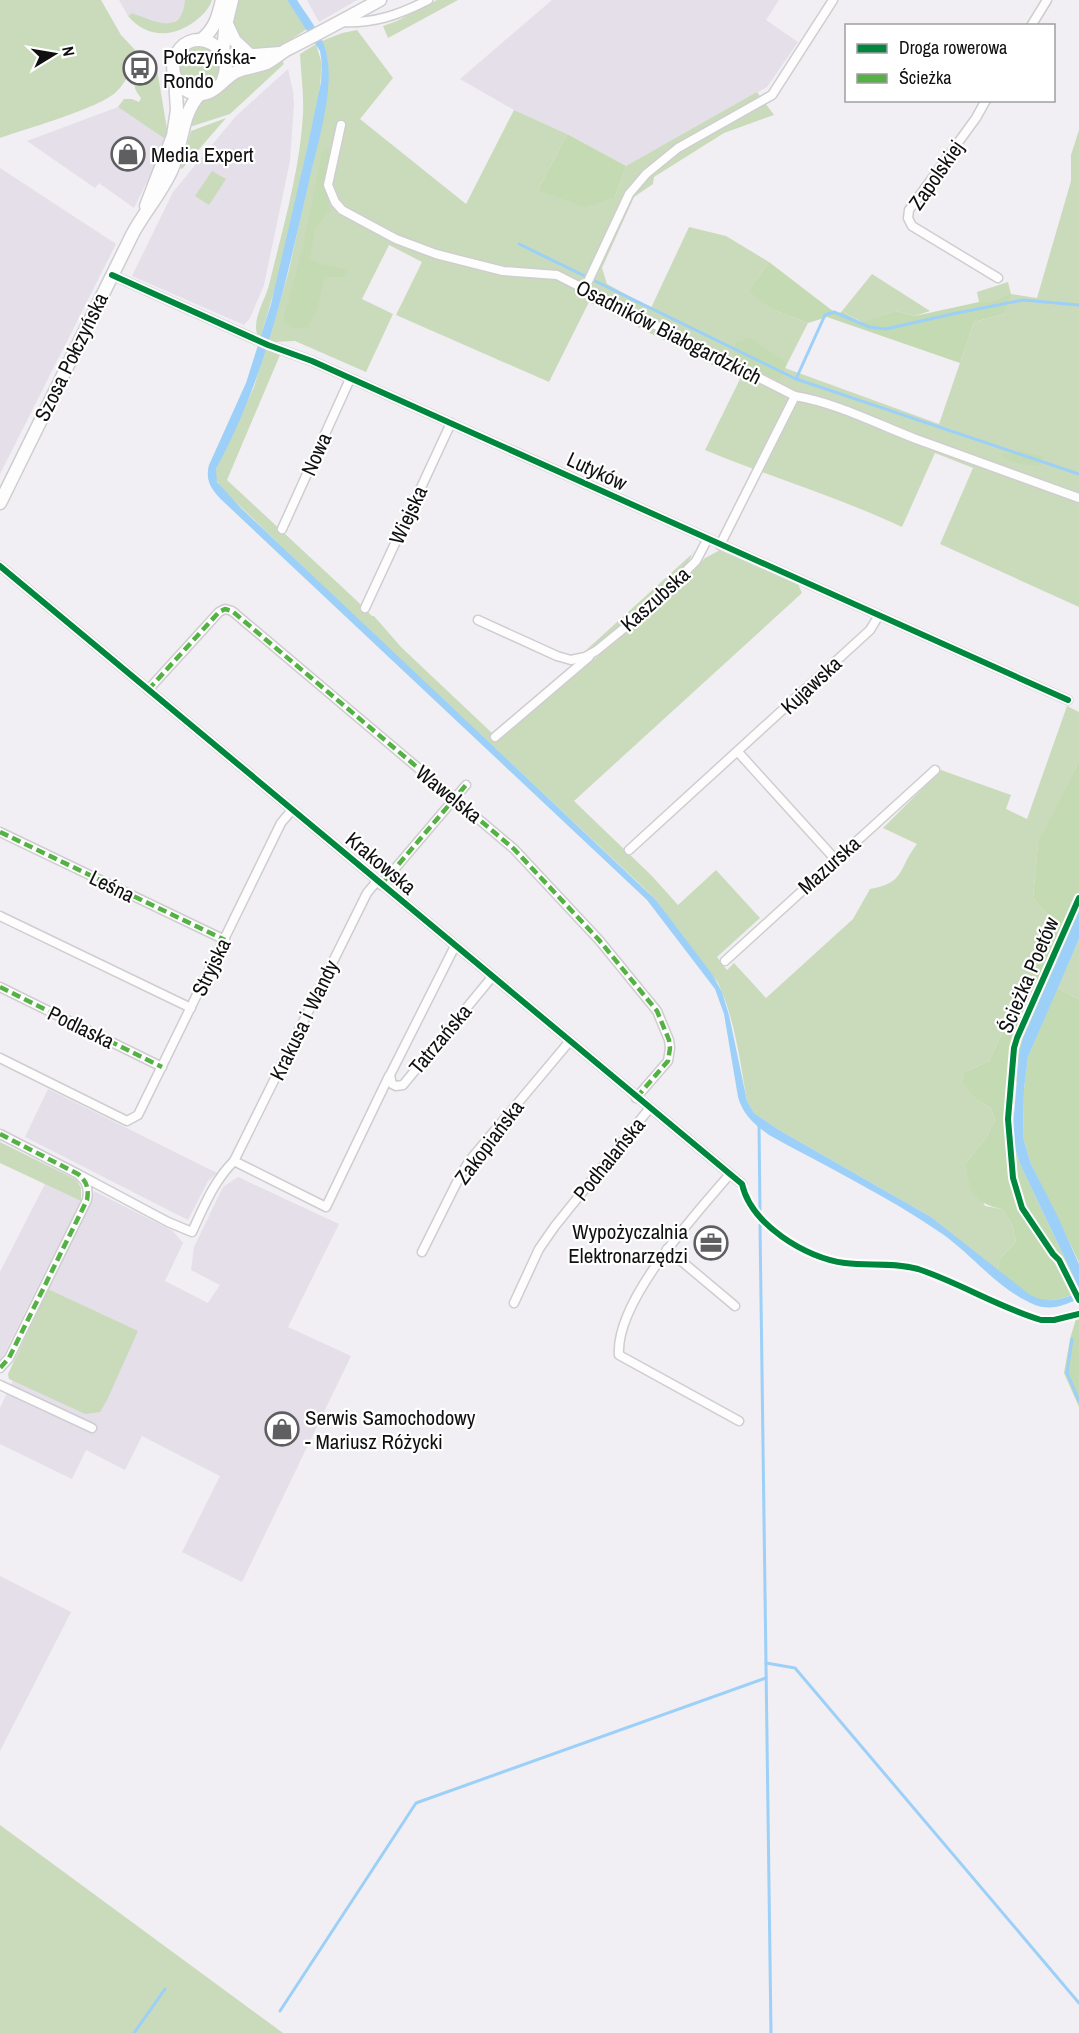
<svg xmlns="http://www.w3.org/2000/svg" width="1079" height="2033" font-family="'Archivo Narrow',sans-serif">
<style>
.built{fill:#e4dfe8}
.green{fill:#cadbbc}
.forest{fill:#c4dab2}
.water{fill:#9cd0f8}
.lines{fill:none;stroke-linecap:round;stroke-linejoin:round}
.stream{stroke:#9cd0f8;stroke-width:3}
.street-casing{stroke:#cfcdd0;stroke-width:11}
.secondary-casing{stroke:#cfcdd0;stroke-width:15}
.street{stroke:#fdfdfd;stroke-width:8}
.secondary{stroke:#fdfdfd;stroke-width:12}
.quiet{stroke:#54b144;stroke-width:4.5;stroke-dasharray:9 4.5;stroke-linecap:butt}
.cycleway-casing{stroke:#fff;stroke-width:10}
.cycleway{stroke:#00873e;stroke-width:6}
.labels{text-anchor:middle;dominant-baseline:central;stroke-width:4.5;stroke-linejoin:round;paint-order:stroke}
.poi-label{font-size:21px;fill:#111011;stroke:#fff;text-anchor:start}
.street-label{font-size:21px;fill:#111011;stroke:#fff}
</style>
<rect width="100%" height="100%" fill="#f1eff3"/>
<!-- built -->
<g class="built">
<polygon points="119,0 185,0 186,1 184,11 180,17 171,24 164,25 158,24 132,13 128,16"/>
<polygon points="307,0 357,0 319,22"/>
<polygon points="552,0 779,0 766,20 798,42 767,87 626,166 567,134 514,110 460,79"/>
<polygon points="288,69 293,91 294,104 290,161 264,285 250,318 244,325 132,276 173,192 236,116"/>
<polygon points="118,107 165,139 157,155 159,157 134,208 99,183 95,188 27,141"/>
<polygon points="0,168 116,244 0,474"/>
<polygon points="48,1089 217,1173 208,1181 188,1220 25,1137"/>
<polygon points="238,1177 339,1224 288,1327 351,1356 242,1582 182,1552 220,1476 142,1436 125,1470 86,1450 72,1479 0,1444 0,1408 13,1380 85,1414 138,1332 48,1289 90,1205 94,1191 173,1231 183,1243 165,1281 208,1303 220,1285 191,1270 194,1247 223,1187"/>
<polygon points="45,1184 81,1201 0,1362 0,1272"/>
<polygon points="0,1576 71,1612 0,1751"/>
</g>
<!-- green -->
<g class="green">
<path d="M0 0H101L121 35 136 51C134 65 127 82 116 92 100 108 25 129 0 138Z"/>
<path d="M185 0H212C208 11 201 17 191 24 169 38 146 37 128 16L132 13C154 21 182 37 185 0Z"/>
<path d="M236 0H287L307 29 293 38 294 40C274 50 253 57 239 36 236 32 233 29 233 23 232 16 235 8 236 0Z"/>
<polygon points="437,0 458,0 388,38 383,26 397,21"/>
<path d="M357 30 393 78 360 119 466 204 514 110 567 134 538 190 615 197 626 166 757 92 774 115 724 133 654 177 653 184 634 197 602 268 607 284 651 308 689 227 726 236 769 262 750 290 773 310 808 323 785 368 939 424 974 322 1004 314 1010 295 989 302H979L977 292 1008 282 1011 294 1037 298 1071 181V155L1079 130V607L940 544 973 468 935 453 902 527C838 497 770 477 705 450L740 379 589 302 549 382 396 315 422 262 389 245 362 299 393 314 366 372 295 341 274 342 269 339 289 270 325 108 328 62 322 41 342 33Z"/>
<path d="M316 44 322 64 319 96 280 271 261 336 257 334C252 318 267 297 270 281 283 227 300 170 303 114 304 94 301 74 300 54Z"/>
<circle cx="199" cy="67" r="20"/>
<polygon points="282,60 284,64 230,114 193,126 188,125 201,101 217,95 238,76"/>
<path d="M152 61 156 63 167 129 171 130 165 139 118 107 124 99H132L139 102 141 98C129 83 136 79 142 63Z"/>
<polygon points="226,118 182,169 180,168 191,131"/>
<polygon points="212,171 226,179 209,205 195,196"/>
<polygon points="872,274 930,311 915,316 895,311 861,322 842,311"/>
<path d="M265 349 280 355 227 480 355 599 372 616H374L401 647 492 733 566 670 574 675 608 648 687 577 705 558 720 550 798 584 802 593 574 801 652 876 678 905 716 870 760 918 717 957 727 970 734 963 766 998 853 919 870 889C906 883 898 868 917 844L883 828 941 770 1011 795 1006 809 1027 819 1067 706 1079 712V761L1038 843 1033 898 1047 914 1053 927 989 1061 965 1072 977 1100 991 1108 995 1121 987 1136 966 1163 985 1206 1002 1209 1012 1224 1016 1242 999 1259 998 1271 931 1217 779 1130 754 1113 747 1101C740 1062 735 1019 718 983L656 900 642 886 373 634 221 488 216 479V469L254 387Z"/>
<path d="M694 549C689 575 609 639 584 652L692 554Z"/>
<polygon points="1079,939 1079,999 1057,988"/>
<polygon points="0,1142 77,1180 81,1188 81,1201 0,1163"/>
<polygon points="48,1289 138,1331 107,1400 100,1412 85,1414 9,1379 8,1374"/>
<polygon points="0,1825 283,2033 0,2033"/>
</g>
<!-- forest -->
<g class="forest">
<polygon points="567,134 626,166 615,197 585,207 538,190"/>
<polygon points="328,147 330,154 325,183 330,210 315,229 310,258 320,264 347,270 345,277 325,277 317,309 307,327 292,328 283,320 302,251 322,153"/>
<polygon points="769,262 838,315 842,311 860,322 895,311 915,316 979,302 989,302 1011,294 1004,314 974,322 960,363 827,317 808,323 773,310 749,291"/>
<polygon points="750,338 787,363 780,381 733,360 736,342"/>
<polygon points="1021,451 1044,457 1038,466 1016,463 1002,457 1003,454"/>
<path d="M1079 761V911L1015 1086 1013 1126 1014 1145 1020 1164 1079 1288V1292C1038 1310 1029 1297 998 1271L999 1259 1016 1242 1012 1224 1002 1209C972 1203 969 1190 966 1163L987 1136 995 1121 991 1108 977 1100 963 1082 965 1072 989 1061 1053 927 1047 914 1033 898 1038 842Z"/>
<polygon points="1057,988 1079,999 1079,1262 1031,1164 1023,1137 1024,1089 1028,1057"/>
<polygon points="1079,1318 1079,1407 1064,1373 1070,1339 1076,1319"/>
</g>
<!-- water -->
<g class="water">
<path d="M287 0H297C307 16 324 36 327 56 334 90 318 143 310 177 287 278 266 377 216 469L217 482 241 508 656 900 712 974 722 992 729 1015 747 1101 754 1113 779 1130 931 1217 1030 1295C1048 1304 1061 1300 1079 1292V1299C1064 1305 1052 1311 1035 1305 998 1290 973 1255 941 1233 887 1196 827 1167 769 1135 755 1125 743 1115 738 1097L724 1014 715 989 647 900 227 505C215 493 204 484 209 465L246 383 271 304 307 149 321 82 322 64 320 51Z"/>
<polygon points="1079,911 1079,939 1028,1057 1024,1089 1023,1137 1031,1164 1058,1217 1079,1264 1079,1288 1020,1164 1014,1145 1013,1126 1019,1055 1023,1038"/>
</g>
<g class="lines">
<!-- stream -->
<g class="stream">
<polyline points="519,244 796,379 1079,474"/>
<polyline points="796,379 825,315 834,312 869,327 886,329 952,314 1023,300 1079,305"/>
<polyline points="759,1124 760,1212"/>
<polyline points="760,1225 771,2033"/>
<polyline points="1072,1339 1067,1373 1079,1401"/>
<polyline points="766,1663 795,1668 1079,2003"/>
<polyline points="280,2011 416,1803 766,1678"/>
<polyline points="134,2033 165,1989"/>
</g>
<!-- street casing -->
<g class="street-casing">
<g id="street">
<path d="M340 22C373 24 399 15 428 0"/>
<polyline points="1031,26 1047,0"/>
<polyline points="986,100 976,118 909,210 908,218 912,226 998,278"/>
<path d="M341 125 328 185 335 202 342 210 396 239 436 254 503 271 557 275 795 396C837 403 877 424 916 439 970 459 1025 478 1079 498"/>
<polyline points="112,275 268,345 312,361 1068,700"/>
<polyline points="585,288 629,194 646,174 678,148 772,95 833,0"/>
<polyline points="282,529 350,379"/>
<polyline points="720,545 795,396"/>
<polyline points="0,566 742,1184"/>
<polyline points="365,608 451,423"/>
<polyline points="478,620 557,656 571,660 585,657 596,651 650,607 696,561 707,540"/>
<polyline points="148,690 219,612 225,609 232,611 514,849 599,940 657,1011 669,1040 670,1048 668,1061 636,1098"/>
<polyline points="495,737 589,657"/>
<polyline points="738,752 835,859"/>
<polyline points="0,832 225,940"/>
<polyline points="629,850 870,630 879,615"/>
<polyline points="381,885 466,785"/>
<polyline points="0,916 191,1008"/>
<polyline points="455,946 390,1075 392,1084 396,1086 403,1085 492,977"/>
<polyline points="725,961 935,770"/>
<polyline points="0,987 162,1067"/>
<polyline points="0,1058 127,1121 138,1115 281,823 292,810"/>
<path d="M0 1134 78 1174C87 1181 89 1189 87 1200L9 1358 0 1368"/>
<polyline points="234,1161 326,1207 389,1076"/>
<path d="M78 1174 168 1222 192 1232C204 1206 214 1181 234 1161L367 893 377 881"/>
<path d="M730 1174C696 1214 615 1301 619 1355L739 1421"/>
<polyline points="667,1249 735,1306"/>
<polyline points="422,1252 460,1176 470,1160 569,1042"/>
<polyline points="514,1303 539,1249 555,1226 649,1109"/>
<polyline points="0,1385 92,1428"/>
</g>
</g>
<!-- secondary casing -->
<g class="secondary-casing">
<g id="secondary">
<polyline points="227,24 235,41 251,56"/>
<path d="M201 40C215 29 218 17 222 0"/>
<polyline points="223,54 225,29 232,0"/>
<polyline points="224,55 240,56 280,53"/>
<path d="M223 80C237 48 195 24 177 53 172 60 172 71 176 79 181 89 191 95 202 94 217 92 224 78 236 72 246 67 257 67 267 63 274 59 280 54 286 50 318 34 349 17 380 0"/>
<polyline points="146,206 173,136 177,110 175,79"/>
<path d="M0 503 133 233C145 211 162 192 172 169 183 144 181 114 200 94"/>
</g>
</g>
<!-- street -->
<use href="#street" class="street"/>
<!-- secondary -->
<use href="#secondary" class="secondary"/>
<!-- quiet -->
<g class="quiet">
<polyline points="148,690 219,612 225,609 232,611 514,849 599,940 657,1011 669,1040 670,1048 668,1061 636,1098"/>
<polyline points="0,832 225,940"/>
<polyline points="381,885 466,785"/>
<polyline points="0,987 162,1067"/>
<path d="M0 1134 78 1174C87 1181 89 1189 87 1200L9 1358 0 1368"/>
</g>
<!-- cycleway casing -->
<g class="cycleway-casing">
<g id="cycleway">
<polyline points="112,275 268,345 312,361 1068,700"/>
<path d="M0 566 742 1184C751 1224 805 1258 845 1263 869 1266 894 1262 918 1269 960 1283 998 1307 1041 1320H1054L1079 1314"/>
<polyline points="1079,898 1017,1038 1014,1048 1008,1119 1013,1178 1022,1208 1053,1254 1059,1260 1079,1300"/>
</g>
</g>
<!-- cycleway -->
<use href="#cycleway" class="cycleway"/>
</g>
<!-- icons -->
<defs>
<g id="bus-ring" transform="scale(1.725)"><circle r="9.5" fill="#fff" stroke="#5f5e60" stroke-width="1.5"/><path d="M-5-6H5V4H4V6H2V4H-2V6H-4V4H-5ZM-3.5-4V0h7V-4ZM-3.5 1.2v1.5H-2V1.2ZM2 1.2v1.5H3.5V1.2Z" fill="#5f5e60"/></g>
<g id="shop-ring" transform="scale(1.725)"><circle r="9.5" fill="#fff" stroke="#5f5e60" stroke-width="1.5"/><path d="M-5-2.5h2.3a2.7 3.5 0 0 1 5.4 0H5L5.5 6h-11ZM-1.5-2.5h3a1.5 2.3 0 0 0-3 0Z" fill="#5f5e60"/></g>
<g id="office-ring" transform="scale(1.725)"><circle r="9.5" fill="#fff" stroke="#5f5e60" stroke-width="1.5"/><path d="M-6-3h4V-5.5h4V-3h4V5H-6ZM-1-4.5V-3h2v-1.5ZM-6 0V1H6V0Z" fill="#5f5e60"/></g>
</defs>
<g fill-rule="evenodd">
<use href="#bus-ring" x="140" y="68"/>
<use href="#shop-ring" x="128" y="154"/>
<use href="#office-ring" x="711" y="1243"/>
<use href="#shop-ring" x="282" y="1429"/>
</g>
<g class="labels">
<!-- poi labels -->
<g class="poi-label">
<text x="163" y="56">Połczyńska-<tspan x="163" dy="24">Rondo</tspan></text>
<text x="151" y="154">Media Expert</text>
<text x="688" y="1231" text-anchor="end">Wypożyczalnia<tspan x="688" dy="24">Elektronarzędzi</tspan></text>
<text x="305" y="1417">Serwis Samochodowy<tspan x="305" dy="24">- Mariusz Różycki</tspan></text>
</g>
<!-- street labels -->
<g class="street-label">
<text transform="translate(936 175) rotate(-55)">Zapolskiej</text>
<text transform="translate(669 332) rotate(27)">Osadników Białogardzkich</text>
<text transform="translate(71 357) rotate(-64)">Szosa Połczyńska</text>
<text transform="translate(316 454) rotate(-66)">Nowa</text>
<text transform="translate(597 471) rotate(25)">Lutyków</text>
<text transform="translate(408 515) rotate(-65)">Wiejska</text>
<text transform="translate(655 599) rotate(-42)">Kaszubska</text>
<text transform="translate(811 685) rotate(-43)">Kujawska</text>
<text transform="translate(449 794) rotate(39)">Wawelska</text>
<text transform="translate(381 863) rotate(40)">Krakowska</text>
<text transform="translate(829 865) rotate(-42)">Mazurska</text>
<text transform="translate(112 886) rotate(26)">Leśna</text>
<text transform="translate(211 967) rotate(-64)">Stryjska</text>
<text transform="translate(1028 975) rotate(-67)">Ścieżka Poetów</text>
<text transform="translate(304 1020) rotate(-64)">Krakusa i Wandy</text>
<text transform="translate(81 1027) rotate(26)">Podlaska</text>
<text transform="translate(440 1039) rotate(-50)">Tatrzańska</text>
<text transform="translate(489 1142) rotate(-53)">Zakopiańska</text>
<text transform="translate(609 1159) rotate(-51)">Podhalańska</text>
</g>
</g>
<!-- legend -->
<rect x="845" y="24" width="210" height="78" fill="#ffffff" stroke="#a09fa0" stroke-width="1.5"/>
<rect x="857" y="44" width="30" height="9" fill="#00873e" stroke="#a09fa0" stroke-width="1.5"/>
<text x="899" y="54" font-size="18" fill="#111011">Droga rowerowa</text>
<rect x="857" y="74" width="30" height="9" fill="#54b144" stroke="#a09fa0" stroke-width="1.5"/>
<text x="899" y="84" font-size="18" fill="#111011">Ścieżka</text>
<!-- north arrow -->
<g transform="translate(54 54) rotate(79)" stroke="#ffffff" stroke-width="4.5" paint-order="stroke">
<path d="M0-4.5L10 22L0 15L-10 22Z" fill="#111011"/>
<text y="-9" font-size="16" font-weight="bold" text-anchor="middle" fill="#111011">N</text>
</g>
</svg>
